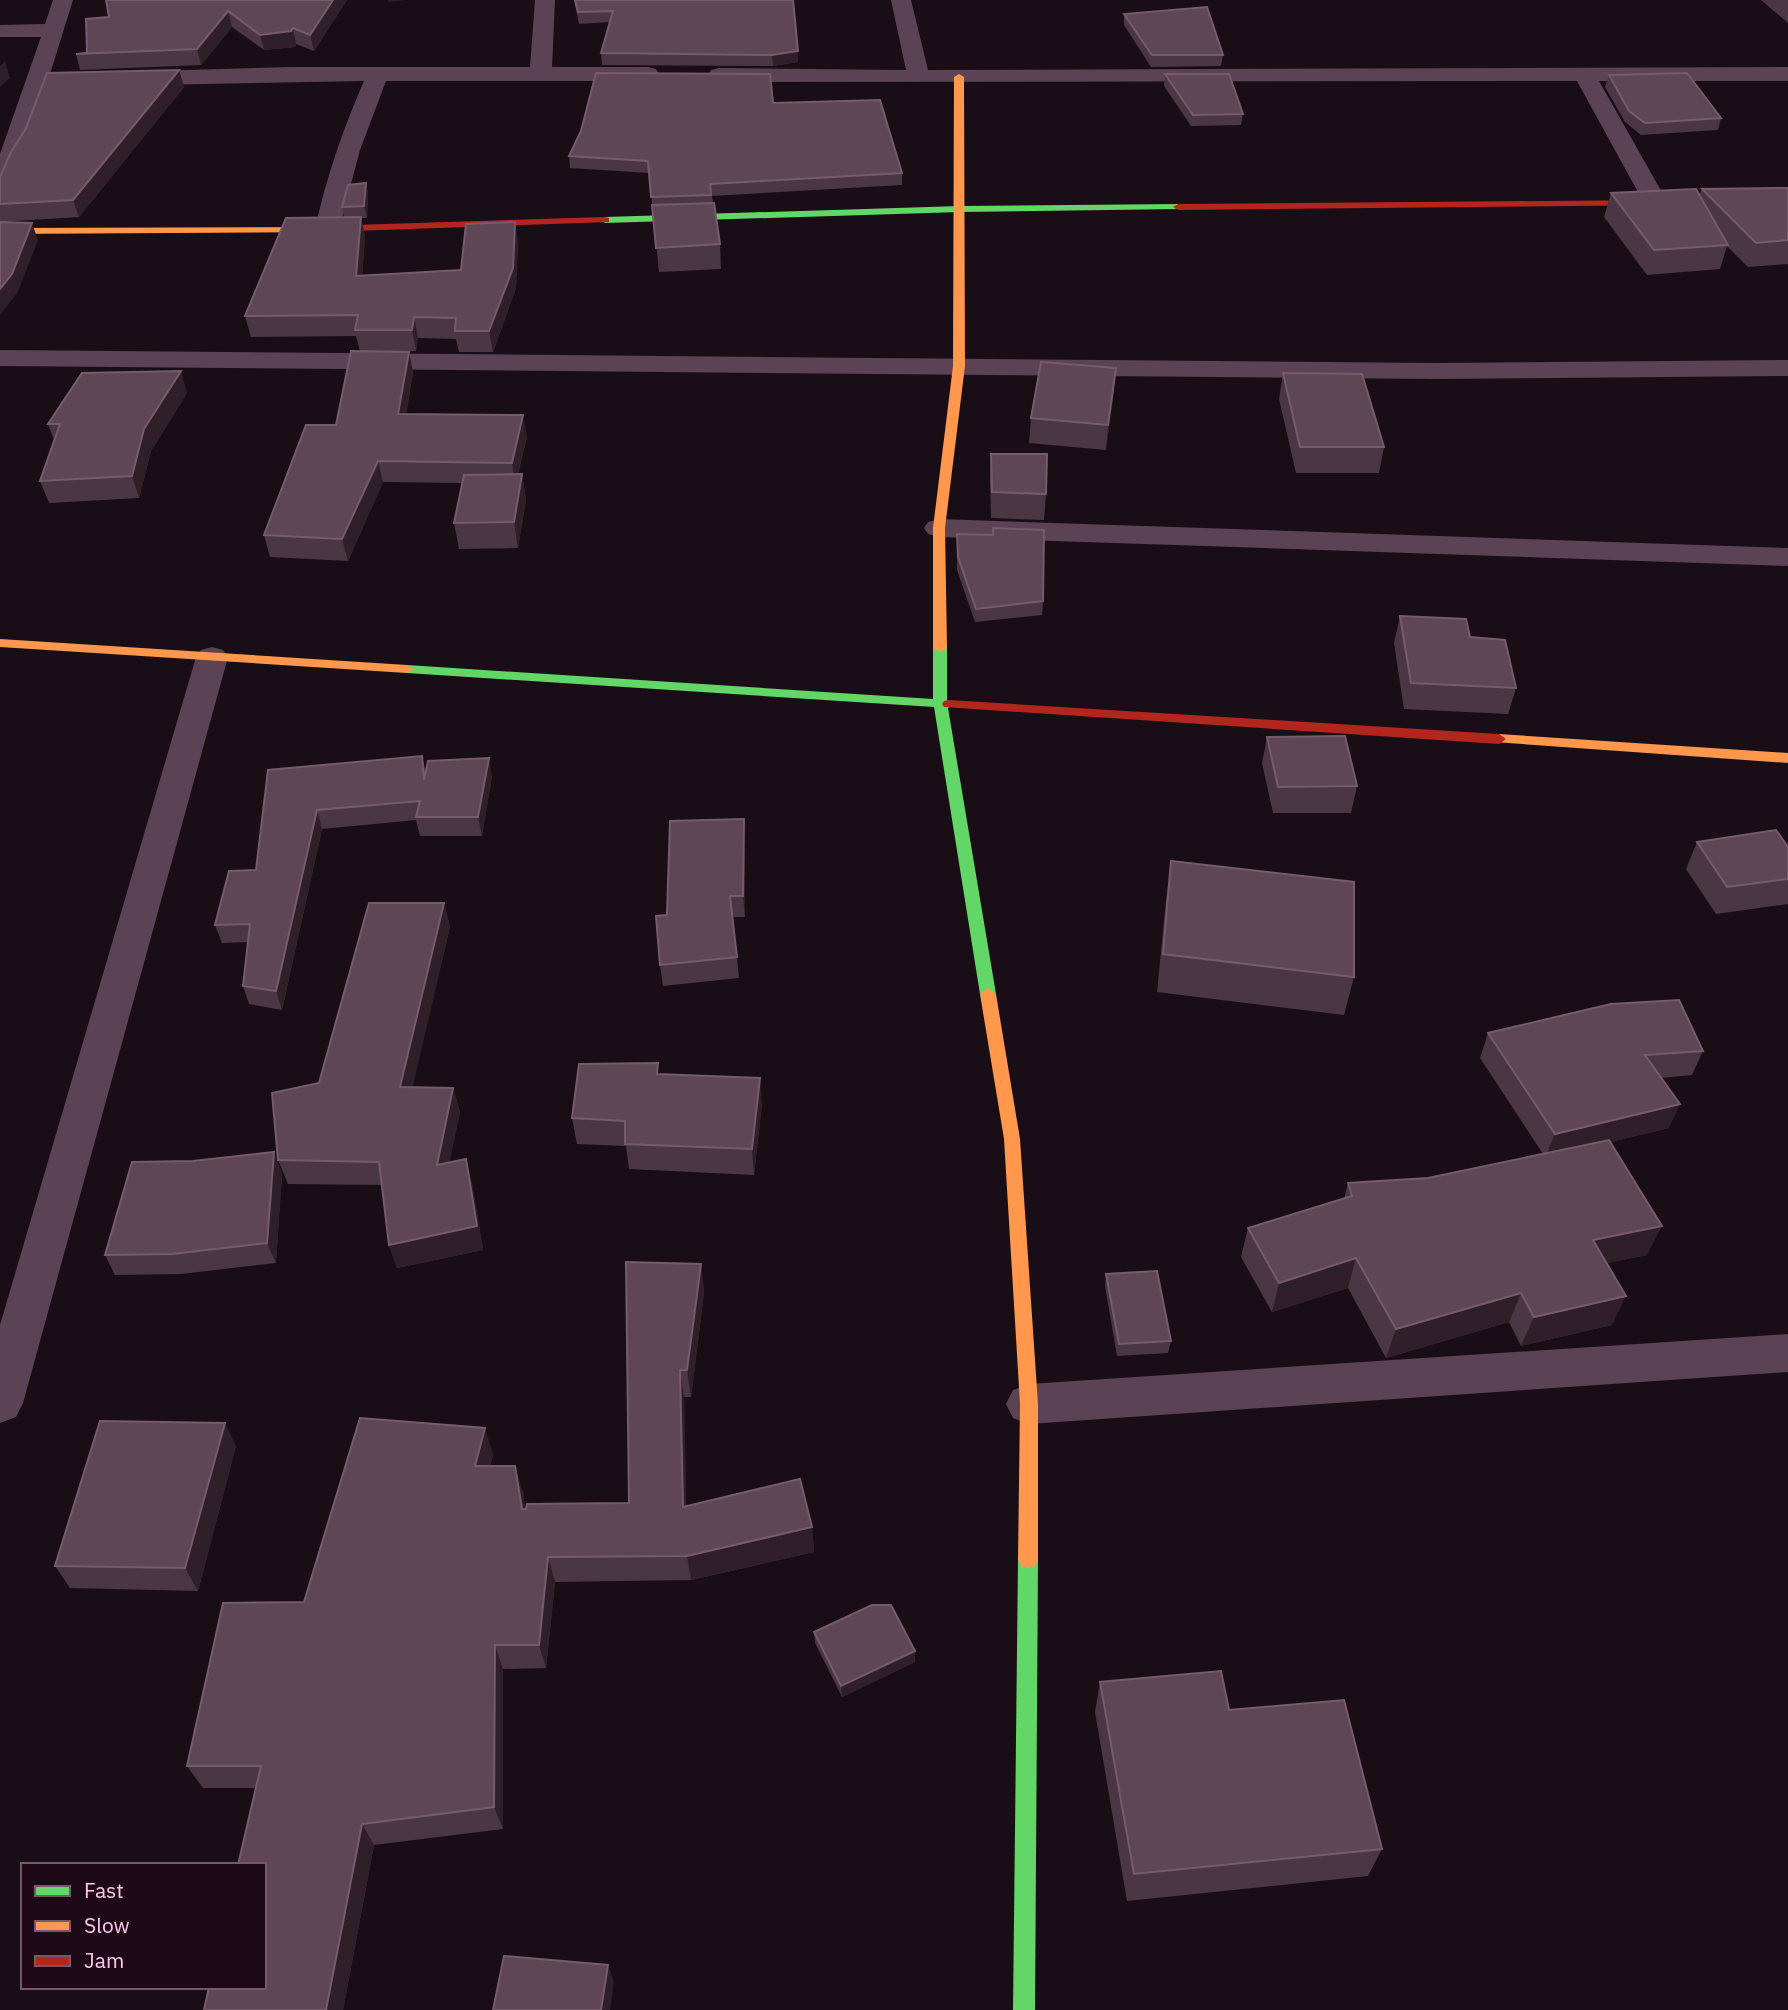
<svg xmlns="http://www.w3.org/2000/svg" width="1788" height="2010" font-family="'IBM Plex Sans',sans-serif">
<style>
.lines{fill:none;stroke-linecap:round;stroke-linejoin:round}
.street{fill:#5b4255;fill-rule:evenodd}
.fast{fill:#63d668;fill-rule:evenodd}
.slow{fill:#ff974d;fill-rule:evenodd}
.jam{fill:#b3261e;fill-rule:evenodd}
.wall{fill:#4b3643}
.shaded-wall{fill:#2f1f29}
.building{fill:#5e4655;stroke:#775a6d;stroke-width:2}
</style>
<rect width="100%" height="100%" fill="#1a0e16"/>
<g class="lines">
<!-- street -->
<g class="street">
<path d="M53 0H73L50 74 291 67H530L535 0H555L552 67H648L656 69 659 74 656 79 648 81H386L360 150 339 229 336 234 327 236 318 234 315 229C326 178 343 129 364 81L46 87 29 144 8 180 0 182V154L41 37H0V25L45 24Z"/>
<polygon points="891,0 911,0 928,70 1788,67 1788,81 1599,81 1668,203 1665,208 1656,210 1647,208 1644,203 1577,81 719,82 711,80 708,75 711,70 719,68 906,70"/>
<polygon points="0,350 1434,363 1788,360 1788,376 1434,379 0,366"/>
<polygon points="939,519 1788,548 1788,566 939,537 928,534 924,528 928,522"/>
<polygon points="212,647 223,650 228,657 23,1403 16,1417 0,1423 0,1325 196,657 201,650"/>
<polygon points="1788,1334 1788,1372 1029,1424 1013,1418 1006,1404 1013,1390 1029,1384"/>
</g>
<!-- fast -->
<g class="fast">
<polygon points="1178,204 1183,207 1182,209 960,212 605,223 600,220 605,217 960,206"/>
<polygon points="940,644 947,648 947,700 956,704 948,708 996,994 988,1000 980,994 934,707 407,673 400,669 407,665 933,699 933,648"/>
<polygon points="1028,1550 1035,1552 1038,1559 1035,2010 1013,2010 1018,1559 1021,1552"/>
</g>
<!-- slow -->
<g class="slow">
<polygon points="959,74 964,77 965,366 945,528 947,648 940,652 933,648 933,528 953,366 954,77"/>
<polygon points="327,227 328,229 323,232 0,234 0,228"/>
<polygon points="0,639 407,665 414,669 407,673 0,647"/>
<polygon points="1499,734 1788,753 1788,763 1494,742 1492,739"/>
<polygon points="988,988 996,994 1020,1139 1038,1404 1038,1559 1035,1566 1028,1568 1021,1566 1018,1559 1020,1404 1004,1139 980,994"/>
</g>
<!-- jam -->
<g class="jam">
<polygon points="1660,200 1664,201 1664,205 1178,210 1173,207 1178,204"/>
<polygon points="605,217 609,218 609,222 323,232 318,229 323,226"/>
<polygon points="949,700 1499,734 1506,739 1499,744 944,707 942,704 944,701"/>
</g>
</g>
<!-- wall -->
<g class="wall">
<polygon points="347,0 314,51 296,44 295,47 264,50 232,27 201,65 80,70 76,54 87,53 86,19"/>
<polygon points="574,0 793,0 798,62 773,66 602,65 601,53 610,22 579,24"/>
<polygon points="1761,0 1788,0 1788,23"/>
<polygon points="1124,14 1223,55 1221,66 1151,67 1124,25"/>
<polygon points="179,70 184,87 79,217 0,222 0,204"/>
<polygon points="1165,74 1243,114 1241,125 1191,126 1164,86"/>
<polygon points="1609,75 1721,118 1718,130 1641,135 1625,122 1605,87"/>
<polygon points="773,103 902,173 902,185 712,196 720,244 721,269 659,272 649,173 570,168 569,156"/>
<polygon points="366,183 368,195 367,218 361,218 365,237 362,275 461,270 518,242 516,288 493,352 459,352 456,339 418,338 416,351 360,351 356,336 251,337 245,316 344,217 342,207"/>
<polygon points="1788,188 1788,264 1748,267 1727,246 1720,269 1647,275 1604,217 1611,193 1699,195 1702,189"/>
<polygon points="1116,368 1106,450 1029,443 1031,418"/>
<polygon points="413,372 406,414 527,436 518,474 522,474 526,500 518,548 459,549 454,523 462,483 383,482 348,561 270,557 264,535 336,425"/>
<polygon points="1283,373 1384,447 1379,473 1296,473 1279,399"/>
<polygon points="187,393 151,451 139,498 49,503 40,481 54,440 48,424"/>
<polygon points="991,454 1046,494 1044,520 991,518 990,479"/>
<polygon points="993,528 1043,601 1042,615 975,622 957,570 957,534 992,535"/>
<polygon points="1400,616 1470,637 1516,688 1508,714 1404,709 1394,643"/>
<polygon points="1267,737 1357,786 1351,813 1273,813 1262,763"/>
<polygon points="422,756 426,772 492,776 482,836 420,836 416,820 322,829 282,1010 249,1004 243,986 248,942 222,943 215,925 256,870 268,770"/>
<polygon points="745,840 745,917 733,917 739,978 663,986 660,965 667,915"/>
<polygon points="1697,842 1788,847 1788,904 1716,914 1686,869"/>
<polygon points="1171,861 1354,977 1344,1015 1157,992 1166,900"/>
<polygon points="444,903 450,927 412,1087 453,1088 460,1112 449,1162 472,1183 483,1250 397,1268 389,1245 382,1185 288,1184 278,1160 319,1083"/>
<polygon points="1488,1033 1703,1051 1692,1075 1661,1078 1669,1128 1610,1142 1647,1255 1607,1263 1612,1325 1521,1346 1509,1322 1386,1358 1348,1288 1272,1312 1241,1257 1248,1228 1344,1199 1348,1183 1428,1178 1543,1154 1480,1058"/>
<polygon points="659,1074 762,1104 754,1175 629,1169 626,1146 577,1144 572,1118"/>
<polygon points="193,1161 282,1173 276,1263 181,1274 115,1275 105,1255"/>
<polygon points="701,1264 704,1292 691,1397 684,1397 686,1506 812,1527 814,1552 691,1580 555,1582 546,1668 503,1669 503,1829 374,1845 343,2010 204,2010 256,1788 203,1788 187,1766 304,1602 493,1454 490,1466 523,1492 525,1509 629,1503"/>
<polygon points="1106,1274 1171,1341 1168,1353 1117,1356 1105,1286"/>
<polygon points="236,1446 198,1591 70,1588 55,1566"/>
<polygon points="814,1632 915,1651 915,1662 842,1697 815,1643"/>
<polygon points="1100,1682 1229,1710 1382,1849 1368,1876 1127,1901 1095,1712"/>
</g>
<!-- shaded-wall -->
<g class="shaded-wall">
<polygon points="333,0 347,0 314,51 310,35"/>
<polygon points="388,0 406,0 388,2"/>
<polygon points="228,11 232,27 201,65 197,49"/>
<polygon points="293,28 296,44 295,47 264,50 260,35"/>
<polygon points="798,51 798,62 773,66 772,55"/>
<polygon points="5,61 10,78 0,87 0,66"/>
<polygon points="179,70 184,87 79,217 73,200"/>
<polygon points="366,183 368,195 367,218 364,206"/>
<polygon points="361,217 365,237 361,296 356,276"/>
<polygon points="515,222 518,242 516,288 493,352 489,331"/>
<polygon points="32,223 38,240 18,292 0,315 0,289"/>
<polygon points="414,317 418,338 416,351 412,330"/>
<polygon points="409,352 413,372 403,434 398,414"/>
<polygon points="1116,368 1114,393 1106,450 1108,425"/>
<polygon points="181,371 187,393 151,451 139,498 132,476 144,429"/>
<polygon points="523,415 527,436 515,484 512,463"/>
<polygon points="378,461 383,482 348,561 342,539"/>
<polygon points="522,474 526,500 518,548 514,522"/>
<polygon points="489,758 492,776 482,836 478,817"/>
<polygon points="317,810 322,829 282,1010 276,991"/>
<polygon points="744,819 745,840 745,917 743,896"/>
<polygon points="444,903 450,927 407,1111 400,1087"/>
<polygon points="760,1078 762,1104 754,1175 752,1149"/>
<polygon points="453,1088 460,1112 444,1189 437,1165"/>
<polygon points="1680,1104 1669,1128 1545,1158 1555,1134"/>
<polygon points="274,1152 282,1173 276,1263 267,1243"/>
<polygon points="466,1159 472,1183 483,1250 397,1268 389,1245"/>
<polygon points="1662,1226 1647,1255 1580,1269 1593,1240"/>
<polygon points="1356,1258 1348,1288 1272,1312 1279,1283"/>
<polygon points="701,1264 704,1292 691,1397 687,1370"/>
<polygon points="1521,1293 1509,1322 1386,1358 1396,1329"/>
<polygon points="1626,1296 1612,1325 1521,1346 1534,1317"/>
<polygon points="680,1370 684,1397 687,1532 683,1507"/>
<polygon points="225,1423 236,1446 198,1591 185,1568"/>
<polygon points="485,1428 493,1454 483,1492 475,1466"/>
<polygon points="515,1466 523,1492 529,1534 522,1509"/>
<polygon points="812,1527 814,1552 691,1580 687,1556"/>
<polygon points="548,1557 555,1582 546,1668 539,1645"/>
<polygon points="495,1645 503,1669 503,1829 494,1807"/>
<polygon points="915,1651 915,1662 842,1697 841,1686"/>
<polygon points="362,1824 374,1845 343,2010 326,2010"/>
<polygon points="608,1965 614,1982 610,2010 601,2010"/>
</g>
<!-- building -->
<g class="building">
<polygon points="106,0 333,0 310,35 293,28 291,31 260,35 228,11 197,49 76,54 87,53 86,19 109,17"/>
<polygon points="575,0 793,0 798,51 772,55 601,53 613,11 578,12"/>
<polygon points="1207,7 1223,55 1152,55 1124,14"/>
<polygon points="179,70 73,200 0,204 0,177 11,152 26,128 47,73"/>
<polygon points="596,73 770,74 773,103 880,100 902,173 710,184 711,195 651,197 648,161 569,156 581,131"/>
<polygon points="1687,73 1721,118 1645,123 1629,111 1609,75"/>
<polygon points="1165,74 1229,74 1243,114 1193,115"/>
<polygon points="366,183 364,206 342,207 348,185"/>
<polygon points="1788,188 1788,240 1756,243 1702,189"/>
<polygon points="1696,189 1728,245 1654,250 1611,193"/>
<polygon points="714,203 720,244 656,248 652,205"/>
<polygon points="361,217 356,276 461,270 466,224 515,222 513,268 489,331 455,331 456,318 414,317 412,330 355,330 358,315 245,316 286,218"/>
<polygon points="0,222 32,223 12,274 0,289"/>
<polygon points="351,351 409,352 398,414 523,415 512,463 378,461 342,539 264,535 306,425 336,425"/>
<polygon points="1041,362 1116,368 1108,425 1031,418"/>
<polygon points="181,371 144,429 132,476 40,481 60,424 48,424 82,373"/>
<polygon points="1283,373 1362,374 1384,447 1300,447"/>
<polygon points="991,454 1047,454 1046,494 992,492"/>
<polygon points="522,474 514,522 454,523 464,475"/>
<polygon points="993,528 1044,530 1043,601 976,609 958,557 957,534 993,535"/>
<polygon points="1400,616 1466,619 1470,637 1505,640 1516,688 1411,683"/>
<polygon points="1345,736 1357,786 1278,787 1267,737"/>
<polygon points="422,756 424,780 428,761 489,758 478,817 416,817 420,801 317,810 276,991 243,986 250,924 215,925 229,871 256,870 268,770"/>
<polygon points="744,819 743,896 730,896 737,957 660,965 656,916 667,915 670,821"/>
<polygon points="1776,830 1788,847 1788,879 1727,887 1697,842"/>
<polygon points="1171,861 1354,882 1354,977 1163,954"/>
<polygon points="369,903 444,903 400,1087 453,1088 437,1165 466,1159 477,1226 389,1245 379,1162 278,1160 272,1093 319,1083"/>
<polygon points="1679,1000 1703,1051 1645,1055 1680,1104 1555,1134 1488,1033 1611,1004"/>
<polygon points="658,1063 657,1074 760,1078 752,1149 625,1144 625,1121 572,1118 579,1064"/>
<polygon points="1609,1140 1662,1226 1593,1240 1626,1296 1534,1317 1521,1293 1396,1329 1356,1258 1279,1283 1248,1228 1352,1196 1348,1183 1428,1178"/>
<polygon points="274,1152 267,1243 172,1254 105,1255 132,1162 193,1161"/>
<polygon points="626,1262 701,1264 687,1370 680,1370 683,1507 800,1479 812,1527 687,1556 548,1557 539,1645 495,1645 494,1807 362,1824 326,2010 204,2010 209,1987 264,1987 264,1865 238,1865 261,1766 187,1766 223,1603 304,1602 360,1418 485,1428 475,1466 515,1466 522,1509 526,1509 527,1504 629,1503"/>
<polygon points="1157,1271 1171,1341 1119,1344 1106,1274"/>
<polygon points="100,1421 225,1423 185,1568 55,1566"/>
<polygon points="872,1605 891,1605 915,1651 841,1686 814,1632"/>
<polygon points="1221,1671 1229,1710 1344,1700 1382,1849 1134,1874 1100,1682"/>
<polygon points="504,1956 608,1965 601,2010 493,2010"/>
</g>
<!-- legend -->
<rect x="21" y="1863" width="245" height="126" fill="#1e0a17" stroke="#78566d" stroke-width="2"/>
<rect x="35" y="1886" width="35" height="10" fill="#63d668" stroke="#78566d" stroke-width="2"/>
<text x="84" y="1898" font-size="21" fill="#ffc7ee">Fast</text>
<rect x="35" y="1921" width="35" height="10" fill="#ff974d" stroke="#78566d" stroke-width="2"/>
<text x="84" y="1933" font-size="21" fill="#ffc7ee">Slow</text>
<rect x="35" y="1956" width="35" height="10" fill="#b3261e" stroke="#78566d" stroke-width="2"/>
<text x="84" y="1968" font-size="21" fill="#ffc7ee">Jam</text>
</svg>
